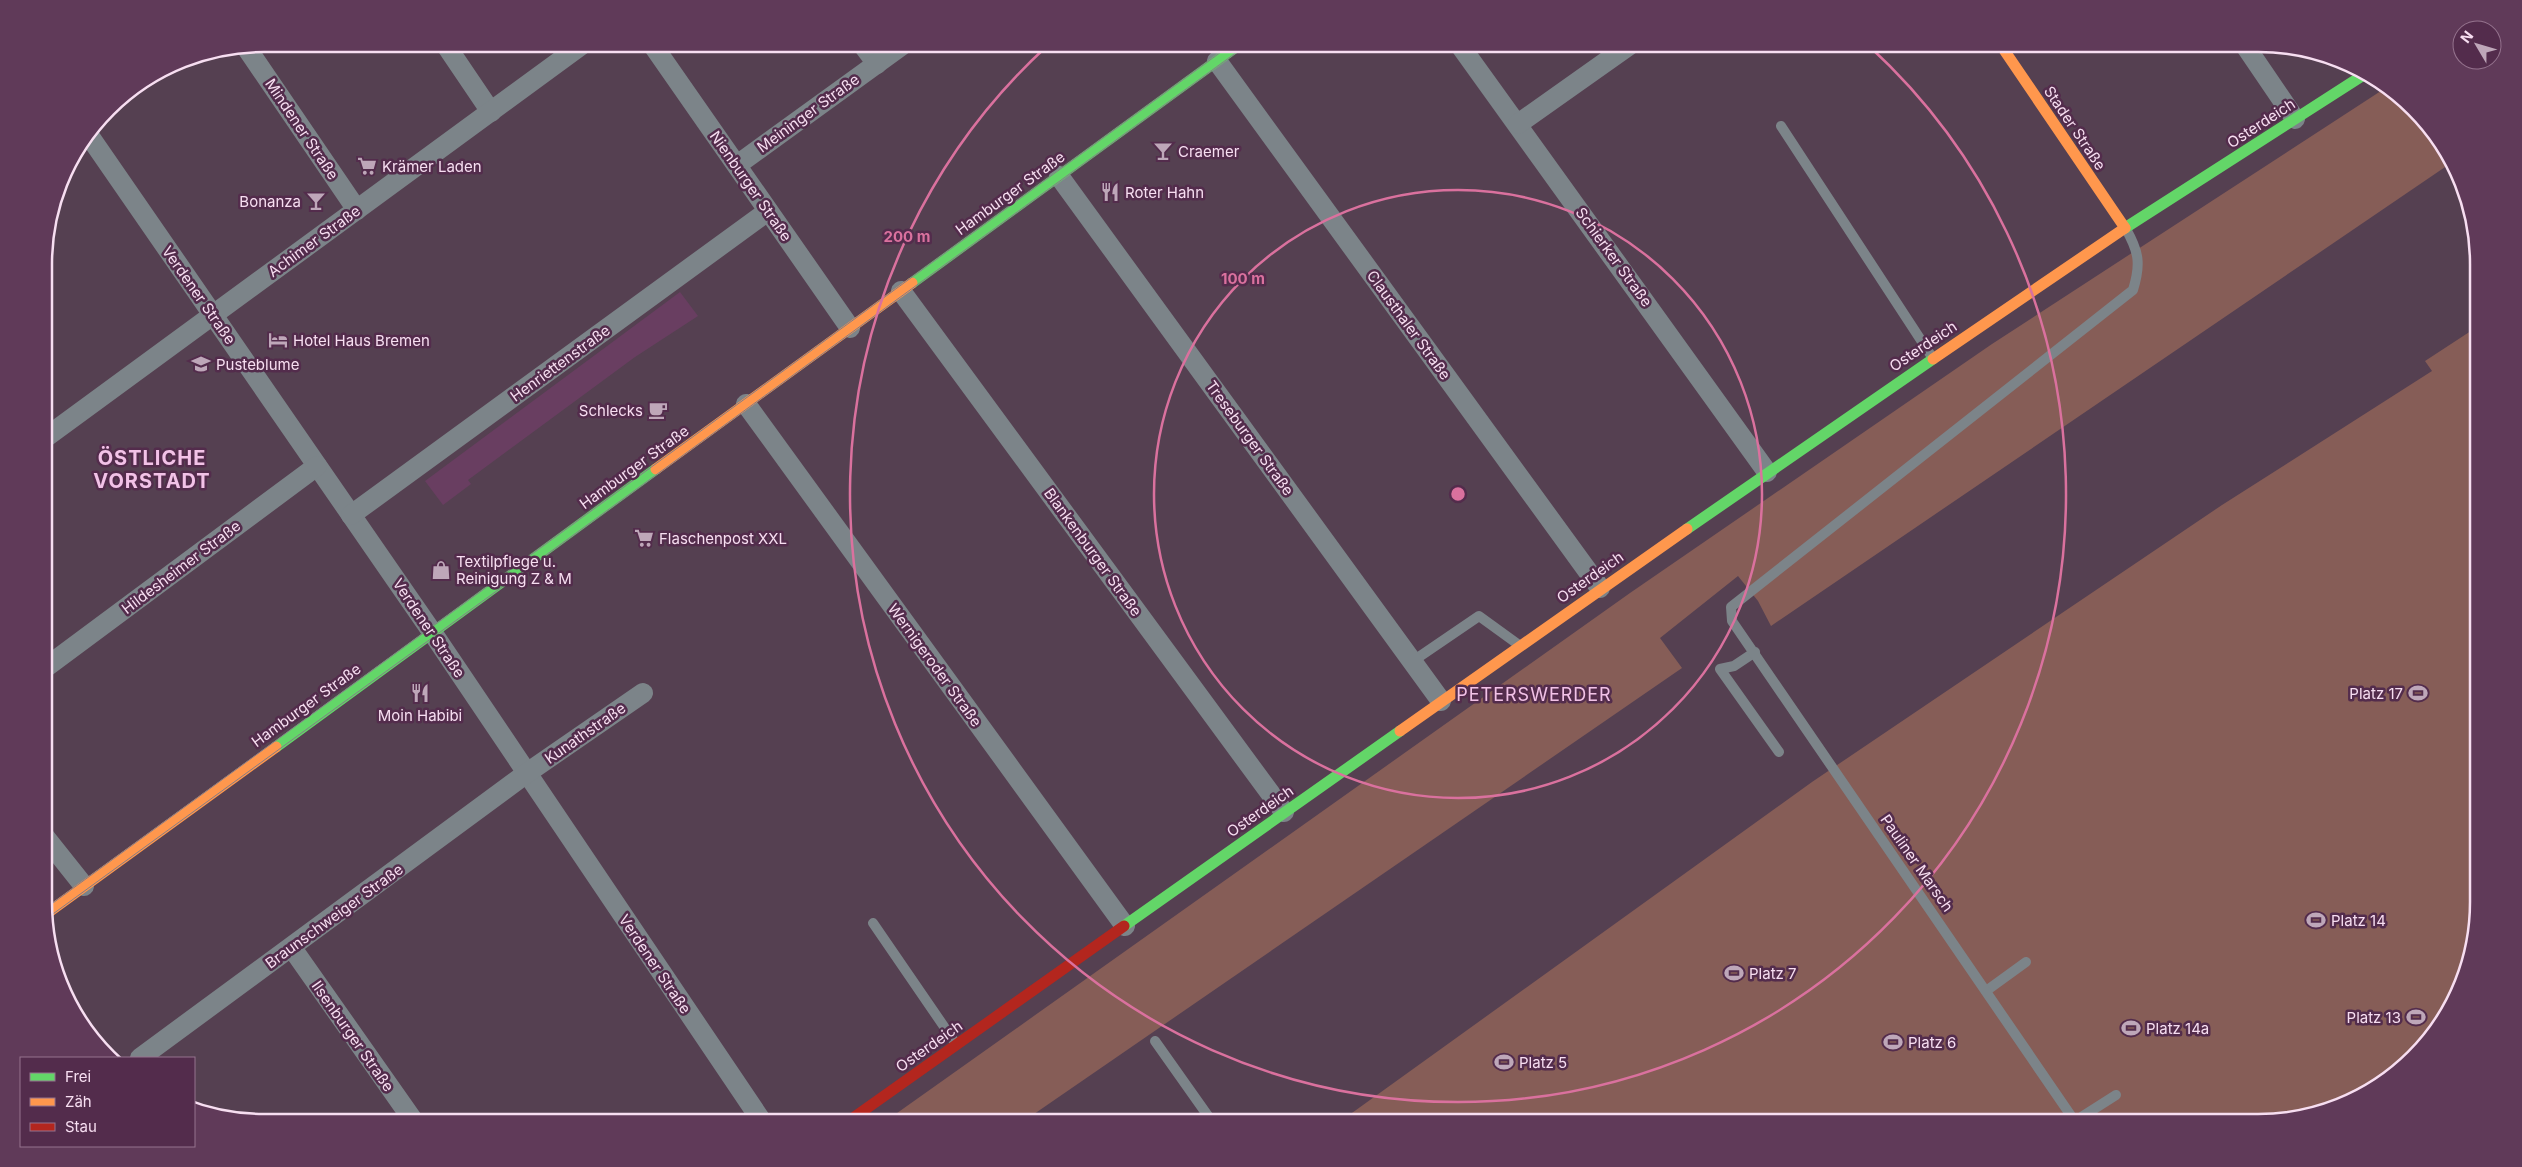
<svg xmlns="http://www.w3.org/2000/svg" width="2522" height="1167" font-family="Inter,sans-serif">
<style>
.built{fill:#693e61}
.green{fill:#865d57}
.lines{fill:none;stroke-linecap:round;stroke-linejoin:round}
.lane{stroke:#7c8489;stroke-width:10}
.street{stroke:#7c8489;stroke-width:20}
.fast{stroke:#63d668;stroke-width:11}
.slow{stroke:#ff974d;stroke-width:11}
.jam{stroke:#b3261e;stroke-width:11}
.tram{stroke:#837c87;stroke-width:1}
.ring{fill:none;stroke:#da719e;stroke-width:2.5}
.labels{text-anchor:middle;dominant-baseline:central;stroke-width:5;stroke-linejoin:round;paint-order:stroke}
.street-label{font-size:15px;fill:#f7def1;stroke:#532c4c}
.poi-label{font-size:15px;fill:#f7def1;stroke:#532c4c;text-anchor:start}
.quarter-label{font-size:18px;letter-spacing:1px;fill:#f2c2e7;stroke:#532c4c}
.district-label{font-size:20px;font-weight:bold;letter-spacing:1px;fill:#f2c2e7;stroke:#532c4c}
.rim{fill:none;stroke:#f7def1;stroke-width:2.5}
.centre{fill:#da719e;stroke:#532c4c;stroke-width:2.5}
.ring-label{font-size:15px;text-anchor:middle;font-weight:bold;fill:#da719e;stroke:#532c4c;stroke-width:5;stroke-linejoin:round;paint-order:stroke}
</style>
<rect width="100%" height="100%" fill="#554051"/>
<!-- built -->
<polygon class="built" points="680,292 698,316 635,357 468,480 471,484 443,505 425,481"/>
<!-- green -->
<g class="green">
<polygon points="2387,87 2433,131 2451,163 1771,626 1758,601 1738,576 1660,638 1682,668 1021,1123 883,1123 1630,593 1992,344"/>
<polygon points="2477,327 2478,902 2461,987 2424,1048 2380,1086 2328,1111 2271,1123 1338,1123 1812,782 2222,505 2432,371 2425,361"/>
</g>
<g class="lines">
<!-- lane -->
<g class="lane">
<polyline points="1781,126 1932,357"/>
<polyline points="1755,652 1734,666 1720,669 1779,752"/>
<polyline points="1413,661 1479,616 1519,645"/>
<polyline points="873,923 956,1044"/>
<polyline points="1986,991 2026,962"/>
<polyline points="1155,1041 1213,1123"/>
<polyline points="2072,1123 2116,1095"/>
<path d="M2076 1123 1732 621 1731 607 2133 290C2141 264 2139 252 2126 229"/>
</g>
<!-- street -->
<g class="street">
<polyline points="445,44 491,112"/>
<polyline points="652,44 850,328"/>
<polyline points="862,44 877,64"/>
<polyline points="1459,44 1767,472"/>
<polyline points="2244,44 2295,119"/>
<polyline points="246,47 357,210"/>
<polyline points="1217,61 1600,588"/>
<polyline points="1518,124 1631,44"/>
<polyline points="90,137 432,632 763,1123"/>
<polyline points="737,165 904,44"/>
<polyline points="1059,176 1441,701"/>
<polyline points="901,291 1284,812"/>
<polyline points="746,404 1125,926"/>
<polyline points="45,438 583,44"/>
<polyline points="351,515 768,211"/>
<polyline points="45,668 317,466"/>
<polyline points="45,837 84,886"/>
<polyline points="292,948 415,1123"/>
<polyline points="140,1058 527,773 643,693"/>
</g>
<!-- fast -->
<g class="fast">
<polyline points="2125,228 2365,74"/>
<polyline points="912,283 1240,44"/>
<polyline points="1687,529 1933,359"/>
<polyline points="276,747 656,469"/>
<polyline points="1124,926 1400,731"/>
</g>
<!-- slow -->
<g class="slow">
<polyline points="2000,44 2125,228"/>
<polyline points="1933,359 2125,228"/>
<polyline points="656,469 912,283"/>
<polyline points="1400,731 1687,529"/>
<polyline points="46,914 276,747"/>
</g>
<!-- jam -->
<polyline class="jam" points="846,1123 1124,926"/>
<!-- tram -->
<g class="tram">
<polyline points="46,908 1232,44"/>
<polyline points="46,919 1248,44"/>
</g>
</g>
<!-- distance rings -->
<g class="ring">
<circle cx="1458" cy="494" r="304"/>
<path d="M1869 46A608 608 0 1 1 1047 46"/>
</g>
<!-- icons -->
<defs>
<g id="bar-bare" transform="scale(1.5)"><path d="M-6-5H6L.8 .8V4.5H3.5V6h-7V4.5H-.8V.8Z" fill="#bea7b9" stroke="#532c4c" stroke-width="2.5" paint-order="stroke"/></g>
<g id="supermarket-bare" transform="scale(1.5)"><path d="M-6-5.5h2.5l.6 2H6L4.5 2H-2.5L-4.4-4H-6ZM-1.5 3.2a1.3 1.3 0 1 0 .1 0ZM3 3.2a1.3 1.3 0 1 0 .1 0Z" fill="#bea7b9" stroke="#532c4c" stroke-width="2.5" paint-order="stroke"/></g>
<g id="restaurant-bare" transform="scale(1.5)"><path d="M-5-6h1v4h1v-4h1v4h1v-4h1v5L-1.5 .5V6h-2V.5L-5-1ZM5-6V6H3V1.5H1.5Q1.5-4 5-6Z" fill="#bea7b9" stroke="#532c4c" stroke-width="2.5" paint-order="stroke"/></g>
<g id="hotel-bare" transform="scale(1.5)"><path d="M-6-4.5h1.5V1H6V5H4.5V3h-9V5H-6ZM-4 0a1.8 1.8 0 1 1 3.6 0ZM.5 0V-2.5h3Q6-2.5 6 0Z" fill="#bea7b9" stroke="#532c4c" stroke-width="2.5" paint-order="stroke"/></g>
<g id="school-bare" transform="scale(1.5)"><path d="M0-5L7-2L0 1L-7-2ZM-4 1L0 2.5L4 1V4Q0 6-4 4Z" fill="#bea7b9" stroke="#532c4c" stroke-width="2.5" paint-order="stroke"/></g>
<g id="cafe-bare" transform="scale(1.5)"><path d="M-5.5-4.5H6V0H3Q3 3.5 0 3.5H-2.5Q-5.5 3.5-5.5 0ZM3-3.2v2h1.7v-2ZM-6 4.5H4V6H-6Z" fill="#bea7b9" stroke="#532c4c" stroke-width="2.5" paint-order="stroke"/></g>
<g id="shop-bare" transform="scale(1.5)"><path d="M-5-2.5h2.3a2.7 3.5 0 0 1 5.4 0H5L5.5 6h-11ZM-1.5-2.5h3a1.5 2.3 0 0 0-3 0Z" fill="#bea7b9" stroke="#532c4c" stroke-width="2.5" paint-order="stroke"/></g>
<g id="stadium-bare" transform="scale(1.5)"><path d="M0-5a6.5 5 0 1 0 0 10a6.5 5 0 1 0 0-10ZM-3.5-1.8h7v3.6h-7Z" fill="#bea7b9" stroke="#532c4c" stroke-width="2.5" paint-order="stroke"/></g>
</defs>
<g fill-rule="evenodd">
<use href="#bar-bare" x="1163" y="151"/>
<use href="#supermarket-bare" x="367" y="166"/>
<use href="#restaurant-bare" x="1110" y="192"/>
<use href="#bar-bare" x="316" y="201"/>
<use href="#hotel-bare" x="278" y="340"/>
<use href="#school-bare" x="201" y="364"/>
<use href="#cafe-bare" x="658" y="410"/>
<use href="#supermarket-bare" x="644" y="538"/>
<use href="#shop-bare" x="441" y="570"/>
<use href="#restaurant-bare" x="420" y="693"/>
<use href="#stadium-bare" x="2418" y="693"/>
<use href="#stadium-bare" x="2316" y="920"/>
<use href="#stadium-bare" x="1734" y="973"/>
<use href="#stadium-bare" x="2416" y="1017"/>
<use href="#stadium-bare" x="2131" y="1028"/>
<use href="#stadium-bare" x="1893" y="1042"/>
<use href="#stadium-bare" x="1504" y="1062"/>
</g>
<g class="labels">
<!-- street labels -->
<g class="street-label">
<text transform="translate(808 113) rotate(-36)">Meininger Straße</text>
<text transform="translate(2261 123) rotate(-33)">Osterdeich</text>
<text transform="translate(2075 128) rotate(56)">Stader Straße</text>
<text transform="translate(302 129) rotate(56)">Mindener Straße</text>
<text transform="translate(751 186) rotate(55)">Nienburger Straße</text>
<text transform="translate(1010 193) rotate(-36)">Hamburger Straße</text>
<text transform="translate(314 241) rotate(-36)">Achimer Straße</text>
<text transform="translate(1614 257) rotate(54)">Schierker Straße</text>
<text transform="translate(199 295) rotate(55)">Verdener Straße</text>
<text transform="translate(1409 325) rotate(54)">Clausthaler Straße</text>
<text transform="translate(1923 346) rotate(-34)">Osterdeich</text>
<text transform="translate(560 363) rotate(-36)">Henriettenstraße</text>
<text transform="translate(1250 438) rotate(54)">Treseburger Straße</text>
<text transform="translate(634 467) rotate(-36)">Hamburger Straße</text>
<text transform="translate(1093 552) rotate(54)">Blankenburger Straße</text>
<text transform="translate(181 567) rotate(-37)">Hildesheimer Straße</text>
<text transform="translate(1590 577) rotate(-35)">Osterdeich</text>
<text transform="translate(429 628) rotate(56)">Verdener Straße</text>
<text transform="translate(935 665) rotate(54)">Wernigeroder Straße</text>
<text transform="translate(306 705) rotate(-36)">Hamburger Straße</text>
<text transform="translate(585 733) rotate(-35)">Kunathstraße</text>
<text transform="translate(1260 811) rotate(-35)">Osterdeich</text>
<text transform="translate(1917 863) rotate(55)">Pauliner Marsch</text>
<text transform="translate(334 916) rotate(-36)">Braunschweiger Straße</text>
<text transform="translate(655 964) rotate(56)">Verdener Straße</text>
<text transform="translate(353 1036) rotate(55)">Ilsenburger Straße</text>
<text transform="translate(929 1046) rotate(-35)">Osterdeich</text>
</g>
<!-- poi labels -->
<g class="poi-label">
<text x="1178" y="151">Craemer</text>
<text x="382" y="166">Krämer Laden</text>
<text x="1125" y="192">Roter Hahn</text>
<text x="301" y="201" text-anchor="end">Bonanza</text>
<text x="293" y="340">Hotel Haus Bremen</text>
<text x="216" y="364">Pusteblume</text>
<text x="643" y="410" text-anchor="end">Schlecks</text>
<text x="659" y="538">Flaschenpost XXL</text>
<text x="456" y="561">Textilpflege u.<tspan x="456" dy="17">Reinigung Z &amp; M</tspan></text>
<text x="2403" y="693" text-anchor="end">Platz 17</text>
<text x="420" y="715" text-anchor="middle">Moin Habibi</text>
<text x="2331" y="920">Platz 14</text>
<text x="1749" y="973">Platz 7</text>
<text x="2401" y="1017" text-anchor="end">Platz 13</text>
<text x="2146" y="1028">Platz 14a</text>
<text x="1908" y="1042">Platz 6</text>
<text x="1519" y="1062">Platz 5</text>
</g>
<!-- quarter labels -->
<g class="quarter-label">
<text x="1534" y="694">PETERSWERDER</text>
</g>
<!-- district labels -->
<g class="district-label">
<text x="152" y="458">ÖSTLICHE<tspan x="152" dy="23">VORSTADT</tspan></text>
</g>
</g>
<!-- crop -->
<path d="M0 0H2522V1167H0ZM264 52H2258A212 212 0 0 1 2470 264V902A212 212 0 0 1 2258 1114H264A212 212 0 0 1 52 902V264A212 212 0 0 1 264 52Z" fill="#603a59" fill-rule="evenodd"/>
<path class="rim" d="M264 52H2258A212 212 0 0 1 2470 264V902A212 212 0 0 1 2258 1114H264A212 212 0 0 1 52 902V264A212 212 0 0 1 264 52Z"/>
<circle cx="1458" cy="494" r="8" class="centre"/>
<g class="ring-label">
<text x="907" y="242">200 m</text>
<text x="1243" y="284">100 m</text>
</g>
<!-- legend -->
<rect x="20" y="1057" width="175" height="90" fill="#532c4c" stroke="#95738e"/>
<rect x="30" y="1073" width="25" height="8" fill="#63d668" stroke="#95738e"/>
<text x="65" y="1082" font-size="15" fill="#f7def1">Frei</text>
<rect x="30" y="1098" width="25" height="8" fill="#ff974d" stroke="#95738e"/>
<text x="65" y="1107" font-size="15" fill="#f7def1">Zäh</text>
<rect x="30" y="1123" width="25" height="8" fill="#b3261e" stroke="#95738e"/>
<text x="65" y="1132" font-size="15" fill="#f7def1">Stau</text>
<!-- north arrow -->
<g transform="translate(2477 45) rotate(308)"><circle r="24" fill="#532c4c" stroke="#95738e"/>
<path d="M0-4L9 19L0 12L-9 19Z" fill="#bea7b9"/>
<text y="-8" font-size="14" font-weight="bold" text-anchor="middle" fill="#f7def1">N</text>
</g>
</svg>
